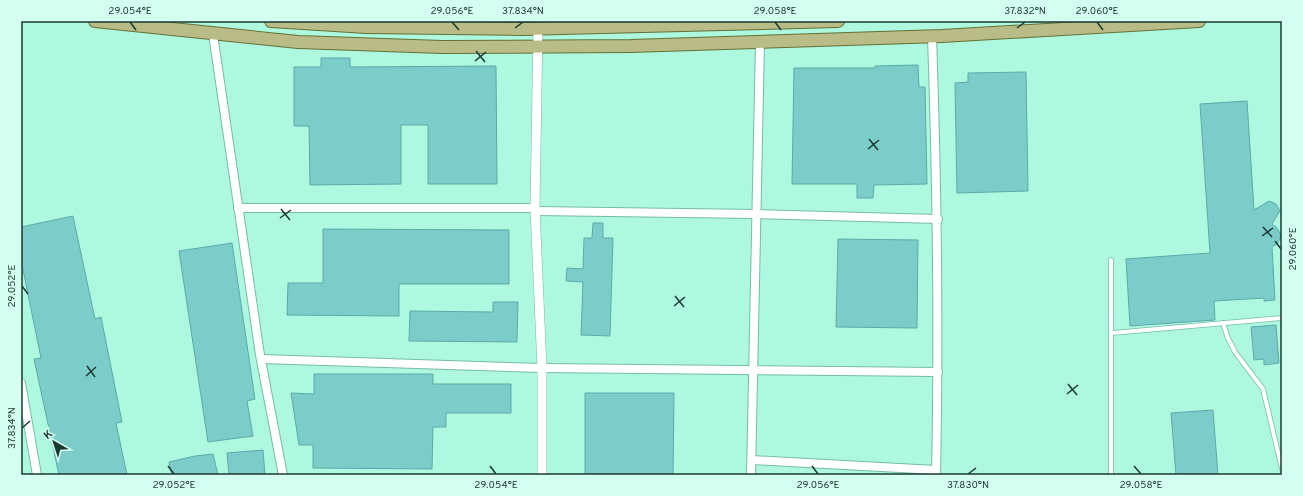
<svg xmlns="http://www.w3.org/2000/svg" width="1303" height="496" font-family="Overpass,sans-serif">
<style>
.building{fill:#7ccdca;stroke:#5aaba8}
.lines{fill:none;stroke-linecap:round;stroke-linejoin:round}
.service-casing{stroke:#75bda7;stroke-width:5.5}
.minor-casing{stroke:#75bda7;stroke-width:10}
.tertiary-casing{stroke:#75bda7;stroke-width:10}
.primary-casing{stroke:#637135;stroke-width:14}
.service{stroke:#fff;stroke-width:4}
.minor{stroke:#fff;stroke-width:8}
.tertiary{stroke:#fff;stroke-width:9}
.primary{stroke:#b9bc87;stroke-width:12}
.ticks{fill:none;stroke:#1b3930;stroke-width:1.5}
.neatline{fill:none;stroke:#1b3930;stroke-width:1.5}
.ticks-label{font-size:10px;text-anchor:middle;fill:#1b3930}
</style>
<rect width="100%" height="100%" fill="#aef8e0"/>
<!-- building -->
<g class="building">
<polygon points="321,58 350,58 350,67 496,66 497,184 428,184 428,125 401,125 401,184 310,185 309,126 294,126 294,67 321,67"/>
<polygon points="918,65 919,87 925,87 927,184 874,185 873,198 857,198 857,184 792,184 794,68 875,68 875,66"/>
<polygon points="1026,72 1028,191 957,193 955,83 968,82 968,73"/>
<polygon points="1247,101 1254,210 1269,201 1276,204 1280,211 1272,224 1277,228 1281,235 1278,243 1272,247 1275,300 1264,301 1264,298 1214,301 1215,320 1130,326 1126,259 1210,253 1200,104"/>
<polygon points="73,216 95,319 101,317 122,422 116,423 127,475 59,475 34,359 41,358 21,260 21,227"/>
<polygon points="593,223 603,223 603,238 613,238 610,336 581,335 583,282 566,281 567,268 583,269 584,238 592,238"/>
<polygon points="323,229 509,230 509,284 399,284 399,316 287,315 288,283 323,283"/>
<polygon points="838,239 918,240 917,328 836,327"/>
<polygon points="232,243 255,399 247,401 253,436 208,442 179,251"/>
<polygon points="493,302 518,302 517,342 409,341 410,311 493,312"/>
<polygon points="1276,325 1279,363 1264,365 1264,359 1254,360 1251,327"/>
<polygon points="314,374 433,374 433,384 511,384 511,413 446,413 446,427 433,427 432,469 313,468 313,445 299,445 291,393 314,394"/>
<polygon points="585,393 674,393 673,475 585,475"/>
<polygon points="1213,410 1218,475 1176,475 1171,413"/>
<polygon points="263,450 265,475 229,475 227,453"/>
<polygon points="213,454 218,475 172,475 169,462 195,456"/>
</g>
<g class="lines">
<!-- service casing -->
<g class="service-casing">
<g id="service">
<polyline points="1223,323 1227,336 1235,352 1263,389 1282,469"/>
<polyline points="1112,333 1282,318"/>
<polyline points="1111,475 1111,260"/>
</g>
</g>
<!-- minor casing -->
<g class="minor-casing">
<g id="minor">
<polyline points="213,34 260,355 283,475"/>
<path d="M932 36C937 182 939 328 936 475"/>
<polyline points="238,208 535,208"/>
<polyline points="535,211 757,214 938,219"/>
<polyline points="261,359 542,368 938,372"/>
<polyline points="21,383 37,475"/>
<polyline points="752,460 936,470"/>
<polyline points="751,475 760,42"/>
</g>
</g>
<!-- tertiary casing -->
<g class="tertiary-casing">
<polyline id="tertiary" points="538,29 535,208 542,368 542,475"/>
</g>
<!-- primary casing -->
<g class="primary-casing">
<g id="primary">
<polyline points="95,21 298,42 442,47 631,46 942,36 1199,21"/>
<polyline points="271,21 366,27 522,29 838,21"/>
</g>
</g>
<!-- service -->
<use href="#service" class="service"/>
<!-- minor -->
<use href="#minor" class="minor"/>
<!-- tertiary -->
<use href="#tertiary" class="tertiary"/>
<!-- primary -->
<use href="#primary" class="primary"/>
</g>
<!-- ticks -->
<path class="ticks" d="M130 22 136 30M452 22 459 30M775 22 781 30M1097 22 1103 30M515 28 523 22M1017 28 1025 22M476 51 485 62M475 61 486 52M869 139 878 150M868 149 879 140M281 209 290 220M280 218 291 210M1263 227 1272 237M1262 236 1273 228M1275 241 1281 249M22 286 28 294M675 296 684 307M674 306 685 297M87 366 95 377M86 376 96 367M1068 384 1077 395M1067 394 1078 385M22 428 30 421M168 466 174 474M490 466 496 474M812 466 818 474M1134 466 1141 474M968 474 976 468"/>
<!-- border -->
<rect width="1303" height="496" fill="none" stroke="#d4fef0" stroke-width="44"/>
<!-- north arrow -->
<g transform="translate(54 442) rotate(321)" stroke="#d4fef0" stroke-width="3" paint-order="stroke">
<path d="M0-3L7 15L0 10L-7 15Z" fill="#1b3930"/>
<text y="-6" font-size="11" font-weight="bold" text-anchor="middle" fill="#1b3930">K</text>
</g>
<rect x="22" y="22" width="1259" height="452" class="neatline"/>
<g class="ticks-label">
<text x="130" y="14">29.054°E</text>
<text x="452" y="14">29.056°E</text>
<text x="523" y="14">37.834°N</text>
<text x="775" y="14">29.058°E</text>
<text x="1025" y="14">37.832°N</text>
<text x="1097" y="14">29.060°E</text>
<text transform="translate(1292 249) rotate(-90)" y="4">29.060°E</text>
<text transform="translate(11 286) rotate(-90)" y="4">29.052°E</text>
<text transform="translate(11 428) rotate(-90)" y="4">37.834°N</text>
<text x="174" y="488">29.052°E</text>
<text x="496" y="488">29.054°E</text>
<text x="818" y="488">29.056°E</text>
<text x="968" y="488">37.830°N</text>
<text x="1141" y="488">29.058°E</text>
</g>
</svg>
